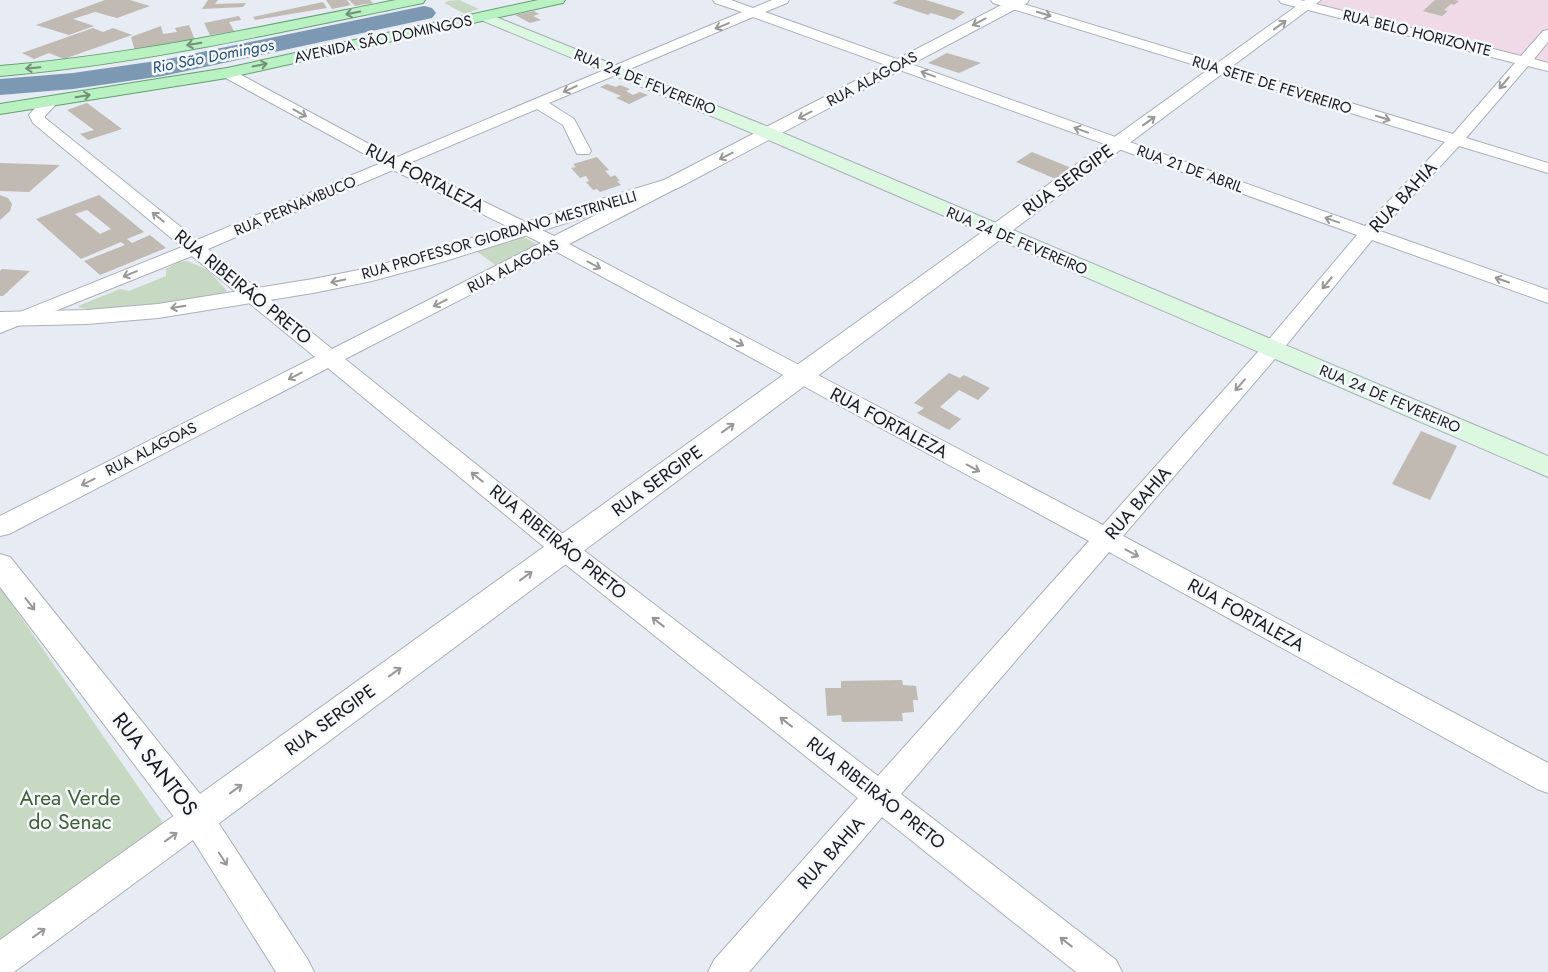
<svg xmlns="http://www.w3.org/2000/svg" width="1548" height="972" font-family="Jost,sans-serif">
<style>
.commercial{fill:#f0dae8}
.green{fill:#c8d9c3}
.lines{fill:none;stroke-linecap:round;stroke-linejoin:round}
.river{fill:#7c98b2;fill-rule:evenodd}
.building{fill:#c1bab3;fill-rule:evenodd}
.minor-casing{stroke:#abb0b9;stroke-width:2}
.tertiary-casing{stroke:#abb0b9;stroke-width:2}
.secondary-casing{stroke:#abb0b9;stroke-width:2}
.primary-casing{stroke:#63a06f;stroke-width:2}
.minor{fill:#fff;fill-rule:evenodd}
.tertiary{fill:#fff;fill-rule:evenodd}
.secondary{fill:#dcf8e1;fill-rule:evenodd}
.primary{fill:#b9f1c3;fill-rule:evenodd}
.oneway{stroke:#719078}
.oneway2{stroke:#989899}
.labels{text-anchor:middle;dominant-baseline:central;stroke-width:5;stroke-linejoin:round;paint-order:stroke}
.far-street-label{font-size:15px;fill:#191a1d;stroke:#f5f9fe}
.far-water-label{font-size:16px;font-style:italic;fill:#265178;stroke:#f5f9fe}
.street-label{font-size:18px;fill:#191a1d;stroke:#f5f9fe}
.near-street-label{font-size:21px;fill:#191a1d;stroke:#f5f9fe}
.near-park-label{font-size:21px;fill:#406234;stroke:#f5f9fe}
</style>
<rect width="100%" height="100%" fill="#e6ebf4"/>
<!-- commercial -->
<polygon class="commercial" points="1280,0 1548,0 1548,69"/>
<!-- green -->
<g class="green">
<polygon points="459,0 479,9 465,14 444,3 448,1"/>
<polygon points="517,233 543,248 501,269 472,248"/>
<path d="M187 261 208 270 227 291 217 296C196 299 89 317 78 306L120 289 129 291 166 276V269L179 262Z"/>
<polygon points="0,587 166,827 0,942"/>
</g>
<g class="lines">
<!-- river -->
<polygon class="river" points="424,6 432,8 436,13 432,18 163,76 73,89 0,95 0,79 73,73 163,60"/>
</g>
<!-- building -->
<g class="building">
<polygon points="105,0 130,0 150,6 117,18 95,12 73,19 94,26 69,35 36,25"/>
<polygon points="208,0 218,0 215,4 246,3 243,7 202,9"/>
<polygon points="326,0 347,0 351,5 332,9"/>
<polygon points="349,0 370,0 373,3 355,6"/>
<polygon points="898,0 926,0 965,12 954,20 931,13 928,15 892,3"/>
<polygon points="1435,0 1456,0 1459,1 1454,5 1451,4 1444,10 1448,11 1442,16 1423,11"/>
<polygon points="323,2 327,8 255,20 253,17"/>
<polygon points="534,11 539,14 533,16 541,20 530,23 515,15"/>
<polygon points="239,16 241,20 229,22 234,31 210,35 204,23"/>
<polygon points="189,25 195,40 169,43 169,45 135,51 131,37 161,26 163,34 177,32 175,28"/>
<polygon points="93,28 103,32 113,28 132,35 64,59 49,53 34,59 22,53"/>
<polygon points="947,53 981,63 959,73 928,63"/>
<polygon points="607,84 616,87 620,85 630,89 626,91 633,95 640,92 648,95 629,104 616,98 621,96 600,87"/>
<polygon points="87,103 122,129 88,140 80,134 94,130 67,110"/>
<polygon points="1032,152 1074,169 1058,180 1016,162"/>
<polygon points="597,157 609,170 605,171 611,177 615,175 620,181 617,181 621,185 600,192 597,189 593,190 586,182 589,181 586,176 580,178 571,168 576,167 573,164"/>
<polygon points="0,163 60,165 29,192 0,191"/>
<polygon points="0,195 8,198 12,204 10,211 0,220"/>
<path d="M99 195 144 232 127 239 132 243 150 235 166 248 100 275 84 261 125 245 121 242 81 259 36 219ZM87 210 111 229 100 234 75 214Z"/>
<polygon points="2,269 30,271 3,296 0,296 0,271"/>
<polygon points="949,373 960,378 964,375 990,388 978,400 959,390 940,407 961,419 949,430 917,413 924,408 914,403"/>
<polygon points="1421,431 1457,446 1430,500 1392,484"/>
<polygon points="902,680 903,685 916,686 918,700 913,700 914,712 902,713 903,721 842,722 841,715 827,716 825,688 841,688 841,681"/>
</g>
<g class="lines">
<!-- minor casing -->
<g class="minor-casing">
<g id="minor">
<path d="M713 0H731L753 8 772 0H789L787 3 765 12 1365 226 1445 142 993 3 991 0H1010L1453 134 1515 63 1281 3 1279 0H1300L1521 56 1543 31 1548 30V42L1534 59 1548 63V71L1528 66 1466 138 1548 163V173L1459 146 1380 231 1548 290V303L1372 240 1279 354 1123 536 1548 763V793L1537 789 1109 552 901 794 1116 960 1122 972H1076L882 817 749 972H708L714 960 858 798 555 556 328 368 9 534 0 536V516L315 357 192 256 0 333V320L182 247 33 123 29 115C36 106 46 95 57 98L59 101 45 116V118L197 240 381 163 222 76 220 73 222 70H232L395 158 742 12 715 3ZM753 17 1357 235 1265 344 1103 525 569 244 677 188 679 184 677 180H665L554 236 407 164 537 109 563 125 577 154H589L591 151 574 119 549 103ZM393 170 541 243 332 349 208 249ZM555 251 1089 541 878 776 573 542 345 359Z"/>
<polygon points="197,803 208,807 308,960 314,972 276,972 193,840 14,972 0,972 0,940 186,807"/>
</g>
</g>
<!-- tertiary casing -->
<g class="tertiary-casing">
<g id="tertiary">
<polygon points="1011,0 1029,0 1027,3 678,188 442,262 372,281 313,293 158,318 87,324 0,326 0,312 87,310 158,304 313,279 369,268 426,252 664,180"/>
<polygon points="1305,0 1321,0 210,830 197,835 184,830 0,587 0,554 10,557 200,794"/>
</g>
</g>
<!-- secondary casing -->
<g class="secondary-casing">
<polygon id="secondary" points="486,13 776,130 1548,456 1548,477 764,138 481,20 479,17 481,14"/>
</g>
<!-- primary casing -->
<g class="primary-casing">
<g id="primary">
<path d="M396 0H425L423 3 418 4C279 32 142 64 0 76V66C134 55 264 26 396 0Z"/>
<polygon points="538,0 565,0 563,3 558,4 227,78 0,114 0,104 227,68"/>
</g>
</g>
<!-- minor -->
<use href="#minor" class="minor"/>
<!-- tertiary -->
<use href="#tertiary" class="tertiary"/>
<!-- secondary -->
<use href="#secondary" class="secondary"/>
<!-- primary -->
<use href="#primary" class="primary"/>
</g>
<!-- one-way arrows -->
<defs><path id="oneway-shaft" d="M-6 0H5M1.5-3L5.5 0L1.5 3" fill="none" stroke-width="1.6" stroke-linecap="round" stroke-linejoin="round" transform="scale(1.25)"/></defs>
<g class="oneway">
<use href="#oneway-shaft" transform="translate(353 13) rotate(169)"/>
<use href="#oneway-shaft" transform="translate(194 44) rotate(170)"/>
<use href="#oneway-shaft" transform="translate(260 65) rotate(-12)"/>
<use href="#oneway-shaft" transform="translate(33 68) rotate(175)"/>
<use href="#oneway-shaft" transform="translate(83 96) rotate(-10)"/>
</g>
<g class="oneway2">
<use href="#oneway-shaft" transform="translate(1044 14) rotate(17)"/>
<use href="#oneway-shaft" transform="translate(979 22) rotate(152)"/>
<use href="#oneway-shaft" transform="translate(1280 25) rotate(-36)"/>
<use href="#oneway-shaft" transform="translate(722 26) rotate(158)"/>
<use href="#oneway-shaft" transform="translate(928 74) rotate(-160)"/>
<use href="#oneway-shaft" transform="translate(1504 83) rotate(130)"/>
<use href="#oneway-shaft" transform="translate(570 89) rotate(156)"/>
<use href="#oneway-shaft" transform="translate(300 113) rotate(29)"/>
<use href="#oneway-shaft" transform="translate(805 115) rotate(152)"/>
<use href="#oneway-shaft" transform="translate(1383 118) rotate(17)"/>
<use href="#oneway-shaft" transform="translate(1149 121) rotate(-36)"/>
<use href="#oneway-shaft" transform="translate(1081 130) rotate(-160)"/>
<use href="#oneway-shaft" transform="translate(726 156) rotate(153)"/>
<use href="#oneway-shaft" transform="translate(158 217) rotate(-141)"/>
<use href="#oneway-shaft" transform="translate(1332 220) rotate(-160)"/>
<use href="#oneway-shaft" transform="translate(594 265) rotate(28)"/>
<use href="#oneway-shaft" transform="translate(130 274) rotate(158)"/>
<use href="#oneway-shaft" transform="translate(1502 280) rotate(-161)"/>
<use href="#oneway-shaft" transform="translate(338 281) rotate(168)"/>
<use href="#oneway-shaft" transform="translate(1327 283) rotate(130)"/>
<use href="#oneway-shaft" transform="translate(440 303) rotate(153)"/>
<use href="#oneway-shaft" transform="translate(178 307) rotate(171)"/>
<use href="#oneway-shaft" transform="translate(737 342) rotate(28)"/>
<use href="#oneway-shaft" transform="translate(295 376) rotate(153)"/>
<use href="#oneway-shaft" transform="translate(1240 385) rotate(131)"/>
<use href="#oneway-shaft" transform="translate(728 428) rotate(-36)"/>
<use href="#oneway-shaft" transform="translate(973 468) rotate(28)"/>
<use href="#oneway-shaft" transform="translate(477 477) rotate(-141)"/>
<use href="#oneway-shaft" transform="translate(88 482) rotate(153)"/>
<use href="#oneway-shaft" transform="translate(1132 553) rotate(29)"/>
<use href="#oneway-shaft" transform="translate(526 576) rotate(-36)"/>
<use href="#oneway-shaft" transform="translate(30 604) rotate(52)"/>
<use href="#oneway-shaft" transform="translate(658 622) rotate(-142)"/>
<use href="#oneway-shaft" transform="translate(395 672) rotate(-36)"/>
<use href="#oneway-shaft" transform="translate(786 722) rotate(-142)"/>
<use href="#oneway-shaft" transform="translate(236 789) rotate(-36)"/>
<use href="#oneway-shaft" transform="translate(171 837) rotate(-36)"/>
<use href="#oneway-shaft" transform="translate(223 859) rotate(57)"/>
<use href="#oneway-shaft" transform="translate(39 933) rotate(-36)"/>
<use href="#oneway-shaft" transform="translate(1066 942) rotate(-142)"/>
</g>
<g class="labels">
<!-- far-street labels -->
<g class="far-street-label">
<text transform="translate(1417 33) rotate(14)">RUA BELO HORIZONTE</text>
<text transform="translate(383 39) rotate(-12)">AVENIDA SÃO DOMINGOS</text>
<text transform="translate(872 79) rotate(-28)">RUA ALAGOAS</text>
<text transform="translate(645 82) rotate(22)">RUA 24 DE FEVEREIRO</text>
<text transform="translate(1272 85) rotate(17)">RUA SETE DE FEVEREIRO</text>
<text transform="translate(1190 169) rotate(20)">RUA 21 DE ABRIL</text>
<text transform="translate(295 206) rotate(-23)">RUA PERNAMBUCO</text>
<text transform="translate(499 235) rotate(-16)">RUA PROFESSOR GIORDANO MESTRINELLI</text>
<text transform="translate(1017 241) rotate(23)">RUA 24 DE FEVEREIRO</text>
<text transform="translate(513 266) rotate(-27)">RUA ALAGOAS</text>
<text transform="translate(1390 399) rotate(23)">RUA 24 DE FEVEREIRO</text>
<text transform="translate(151 449) rotate(-27)">RUA ALAGOAS</text>
</g>
<!-- far-water labels -->
<g class="far-water-label">
<text transform="translate(213 56) rotate(-11)">Rio São Domingos</text>
</g>
<!-- street labels -->
<g class="street-label">
<text transform="translate(425 178) rotate(27)">RUA FORTALEZA</text>
<text transform="translate(1068 180) rotate(-36)">RUA SERGIPE</text>
<text transform="translate(1403 197) rotate(-47)">RUA BAHIA</text>
<text transform="translate(243 287) rotate(39)">RUA RIBEIRÃO PRETO</text>
<text transform="translate(889 423) rotate(28)">RUA FORTALEZA</text>
<text transform="translate(657 481) rotate(-36)">RUA SERGIPE</text>
<text transform="translate(1138 503) rotate(-49)">RUA BAHIA</text>
<text transform="translate(558 542) rotate(39)">RUA RIBEIRÃO PRETO</text>
<text transform="translate(1246 615) rotate(29)">RUA FORTALEZA</text>
<text transform="translate(330 720) rotate(-36)">RUA SERGIPE</text>
<text transform="translate(876 793) rotate(38)">RUA RIBEIRÃO PRETO</text>
<text transform="translate(831 853) rotate(-48)">RUA BAHIA</text>
</g>
<!-- near-street labels -->
<g class="near-street-label">
<text transform="translate(155 764) rotate(52)">RUA SANTOS</text>
</g>
<!-- near-park labels -->
<g class="near-park-label">
<text x="70" y="798">Area Verde<tspan x="70" dy="24">do Senac</tspan></text>
</g>
</g>
</svg>
